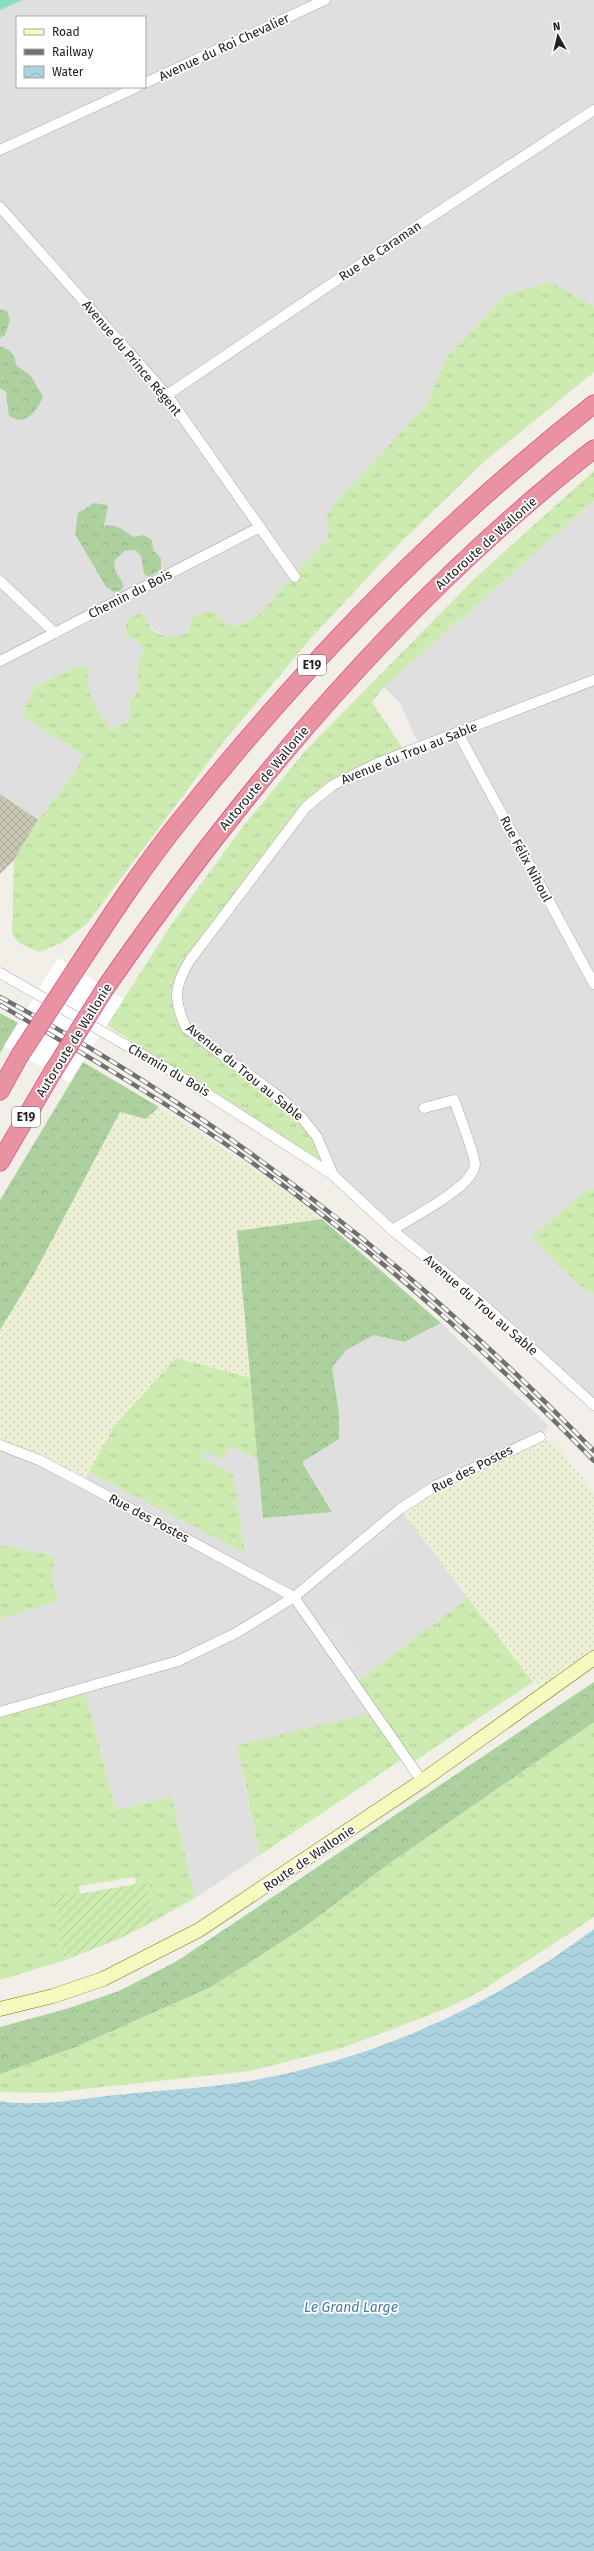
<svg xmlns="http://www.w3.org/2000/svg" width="594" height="2551" font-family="'Fira Sans',sans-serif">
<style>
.residential{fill:#e0dfdf;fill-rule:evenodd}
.construction{fill:url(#construction-cross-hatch)}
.farmland{fill:url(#farmland-dots)}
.grass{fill:url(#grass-tufts)}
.forest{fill:url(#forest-crowns)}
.garden{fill:url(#garden-furrows)}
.pitch{fill:#88e0be}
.parking{fill:#e2e2e2}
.water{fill:url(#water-waves)}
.pier{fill:#fff}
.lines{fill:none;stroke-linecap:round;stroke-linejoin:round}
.minor-casing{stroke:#a9a9a9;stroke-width:11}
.secondary-casing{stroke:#707d05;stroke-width:15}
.motorway-casing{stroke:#dc2a67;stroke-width:19}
.minor{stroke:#fff;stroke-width:10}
.secondary{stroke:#f7fabf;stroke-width:14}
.motorway{stroke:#e892a2;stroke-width:18}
.rail-casing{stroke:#707070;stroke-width:4.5}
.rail{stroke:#fff;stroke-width:3;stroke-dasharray:9;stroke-linecap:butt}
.motorway-bridge-casing{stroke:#dc2a67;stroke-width:19;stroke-linecap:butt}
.motorway-bridge{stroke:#e892a2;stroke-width:18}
.labels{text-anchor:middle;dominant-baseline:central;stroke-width:3.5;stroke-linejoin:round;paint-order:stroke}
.shield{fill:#fff;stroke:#646464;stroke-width:1}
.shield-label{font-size:12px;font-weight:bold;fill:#222}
.street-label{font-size:13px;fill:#222;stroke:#fff}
.water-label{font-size:14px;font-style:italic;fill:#4a7aab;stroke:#fff}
</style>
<defs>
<pattern id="construction-cross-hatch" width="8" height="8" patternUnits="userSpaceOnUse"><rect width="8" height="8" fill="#c7c7b4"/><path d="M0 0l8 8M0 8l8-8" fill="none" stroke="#abab9a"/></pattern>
<pattern id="farmland-dots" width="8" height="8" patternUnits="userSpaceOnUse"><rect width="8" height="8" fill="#eef0d5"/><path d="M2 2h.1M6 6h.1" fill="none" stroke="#ccceb7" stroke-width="1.8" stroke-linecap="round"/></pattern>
<pattern id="grass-tufts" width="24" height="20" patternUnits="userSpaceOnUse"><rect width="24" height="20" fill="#cdebb0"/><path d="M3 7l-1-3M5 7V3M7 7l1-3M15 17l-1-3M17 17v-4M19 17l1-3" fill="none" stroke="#b0c997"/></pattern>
<pattern id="forest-crowns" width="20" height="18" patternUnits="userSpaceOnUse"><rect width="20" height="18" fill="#add19e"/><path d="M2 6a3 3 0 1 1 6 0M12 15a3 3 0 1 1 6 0" fill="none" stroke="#95b388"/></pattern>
<pattern id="garden-furrows" width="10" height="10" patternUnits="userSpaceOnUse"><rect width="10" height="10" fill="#cdebb0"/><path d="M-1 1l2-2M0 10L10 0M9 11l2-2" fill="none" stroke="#b0c997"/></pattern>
<pattern id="water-waves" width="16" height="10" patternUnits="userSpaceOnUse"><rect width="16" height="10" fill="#aad3df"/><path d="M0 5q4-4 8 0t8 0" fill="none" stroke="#92b5bf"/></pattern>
</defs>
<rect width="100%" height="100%" fill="#f2efe9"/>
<!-- residential -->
<g class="residential">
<path d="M0 0H594V306L550 282 446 358 426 405 333 506 327 515 328 538 257 616 244 624 230 626 214 612 180 637 168 638 150 627 146 616 134 638 143 644V652L137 666 139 689 130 701V721L111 730 93 707 87 682 89 668 82 665 34 686 22 716 84 756 63 789 38 820 14 860 0 874ZM17 17H145V87H17Z"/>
<polygon points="594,501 594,1405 333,1175 206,1044 179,1012 181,976 318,796 423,746 416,739 400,703 384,687"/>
<polygon points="441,1323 549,1426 540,1437 401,1509 468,1598 355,1683 375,1712 242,1771 260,1855 195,1898 172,1797 116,1810 84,1688 0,1712 0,1619 58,1601 51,1577 55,1556 0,1545 0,1445 83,1483 115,1425 252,1378 263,1518 332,1511 302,1462 339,1413 332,1368 346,1350 374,1335 404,1342"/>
</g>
<!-- construction -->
<polygon class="construction" points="0,794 38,820 14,860 0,874"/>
<!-- farmland -->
<g class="farmland">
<polygon points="159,1107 278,1185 322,1219 237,1231 252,1378 176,1358 115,1425 83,1483 0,1445 0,1330 34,1274 120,1111 146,1119"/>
<polygon points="540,1437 560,1448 594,1493 594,1658 543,1694 400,1509"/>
</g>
<!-- grass -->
<g class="grass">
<path d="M550 282 594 306V372L485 461 397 546 313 636 221 745 86 925 61 943 39 952 19 943 12 933 14 860 38 820 63 789 84 756 22 716 34 686 82 665 89 668C85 694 96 710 111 729L130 721V701L139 689 137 666 143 652 142 644 125 634 128 619 140 613 146 616 150 628C163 638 174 640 189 631L190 619 203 612H214L230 626 244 624 257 616 328 538 327 515 333 506 426 405 446 358 506 295Z"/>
<polygon points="594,471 594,501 384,687 372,702 406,753 318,796 190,959 176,993 186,1028 303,1119 333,1175 107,1025 171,925 241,829 306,750 474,579"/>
<polygon points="594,1189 594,1293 583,1289 531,1237 583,1193"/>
<polygon points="176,1358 252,1378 258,1459 229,1446 222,1460 205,1451 202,1457 233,1474 245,1553 89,1472 115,1425"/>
<polygon points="0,1545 55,1556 51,1577 58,1601 0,1619"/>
<polygon points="468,1598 533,1682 410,1764 405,1757 260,1855 237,1745 375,1712 355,1683"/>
<polygon points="84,1688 116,1810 172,1797 195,1898 154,1921 148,1882 136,1885 135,1877 79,1886 80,1894 55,1898 63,1961 0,1980 0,1712"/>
<polygon points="594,1722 594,1917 481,1991 445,2009 345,2047 250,2071 49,2093 0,2092 0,2074 76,2047 211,1987 303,1928 390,1863"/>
</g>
<!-- forest -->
<g class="forest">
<polygon points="0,309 7,311 10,320 5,335 0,338"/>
<path d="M0 346C10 349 15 354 16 365L31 376 43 397C37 411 25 427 9 416L6 392 0 388Z"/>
<path d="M94 503 108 505 104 526C117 523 123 530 133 537L144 535 152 540 153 550 161 558V569L149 577 144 574 141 556 135 550 124 551 114 561 115 570 124 586 120 591 114 592 106 587 75 534 78 513Z"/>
<polygon points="0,1013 18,1023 0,1053"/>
<polygon points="83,1062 159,1107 146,1119 120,1112 34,1274 0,1330 0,1200"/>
<polygon points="322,1219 441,1323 404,1342 374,1335 346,1350 332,1368 339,1413 339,1439 302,1462 332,1512 263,1518 237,1231"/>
<polygon points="594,1682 594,1722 390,1863 303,1928 211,1987 76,2047 0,2074 0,2027 66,2009 119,1991 177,1961"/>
</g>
<!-- garden -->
<polygon class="garden" points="148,1882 154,1921 121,1938 63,1961 55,1898"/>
<!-- pitch -->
<polygon class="pitch" points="0,0 22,0 0,10"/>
<!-- parking -->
<g class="parking">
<polygon points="389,1518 399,1531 353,1568 343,1555"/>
<polygon points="335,1623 362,1662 347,1672 321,1635"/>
</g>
<!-- water -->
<path class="water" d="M594 1929V2551H0V2101C38 2108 88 2097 126 2094 165 2090 205 2088 243 2082 374 2060 488 2008 594 1929Z"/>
<!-- pier -->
<polygon class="pier" points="58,958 124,999 69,1082 4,1046"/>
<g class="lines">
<!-- minor casing -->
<g class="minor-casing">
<g id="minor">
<polyline points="145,83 325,0"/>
<polyline points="0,150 137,87"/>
<polyline points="0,207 167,395 295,577"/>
<polyline points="167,395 408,232 594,110"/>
<polyline points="0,581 55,633"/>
<polyline points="0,661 260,527"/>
<path d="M594 680 378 763 333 785 306 807 190 960C174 986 173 999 186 1028L282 1099 303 1119 317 1137 333 1175 392 1230 473 1295 594 1405"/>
<polyline points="458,733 594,984"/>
<polyline points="0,973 178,1075 333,1175"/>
<path d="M392 1230C411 1218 474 1187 475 1164 475 1156 458 1111 454 1100L424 1108"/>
<polyline points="0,1445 39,1460 83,1483 294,1597 422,1781"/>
<polyline points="0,1712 178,1661 236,1633 294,1597 400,1509 437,1485 540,1437"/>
</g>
</g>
<!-- secondary casing -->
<g class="secondary-casing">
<polyline id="secondary" points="0,2009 53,1996 103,1979 199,1930 422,1781 594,1658"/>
</g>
<!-- motorway casing -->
<g class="motorway-casing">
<g id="motorway">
<path d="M76 969C110 917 144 865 183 817 304 665 441 524 594 404"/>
<path d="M106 987C242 790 405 597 594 449"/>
<polyline points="0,1091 20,1055"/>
<polyline points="0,1162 52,1073"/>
</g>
</g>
<!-- minor -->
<use href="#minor" class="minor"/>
<!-- secondary -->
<use href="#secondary" class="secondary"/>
<!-- motorway -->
<use href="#motorway" class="motorway"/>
<!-- rail casing -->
<g class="rail-casing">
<g id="rail">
<path d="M0 997C225 1118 416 1268 594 1451"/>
<path d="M0 1005C84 1054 168 1103 247 1159 373 1248 486 1350 594 1461"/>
</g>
</g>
<!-- rail -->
<use href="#rail" class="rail"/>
<!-- motorway-bridge casing -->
<g class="motorway-bridge-casing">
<g id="motorway-bridge">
<polyline points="20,1055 76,969"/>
<polyline points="52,1073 106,987"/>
</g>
</g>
<!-- motorway-bridge -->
<use href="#motorway-bridge" class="motorway-bridge"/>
</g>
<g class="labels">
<!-- shield labels -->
<g class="shield">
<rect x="298" y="655" width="28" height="20" rx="3"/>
<rect x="12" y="1107" width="28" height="20" rx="3"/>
</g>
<g class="shield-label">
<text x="312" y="665">E19</text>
<text x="26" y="1117">E19</text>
</g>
<!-- street labels -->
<g class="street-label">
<text transform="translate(224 47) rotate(-25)">Avenue du Roi Chevalier</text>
<text transform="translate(380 251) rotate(-34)">Rue de Caraman</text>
<text transform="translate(132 358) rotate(50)">Avenue du Prince Régent</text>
<text transform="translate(486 543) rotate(-42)">Autoroute de Wallonie</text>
<text transform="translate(130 594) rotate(-27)">Chemin du Bois</text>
<text transform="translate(409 753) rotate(-22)">Avenue du Trou au Sable</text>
<text transform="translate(264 778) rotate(-50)">Autoroute de Wallonie</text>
<text transform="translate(526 859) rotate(62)">Rue Félix Nihoul</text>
<text transform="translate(74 1040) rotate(-58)">Autoroute de Wallonie</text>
<text transform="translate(169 1070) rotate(30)">Chemin du Bois</text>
<text transform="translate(245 1072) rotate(39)">Avenue du Trou au Sable</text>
<text transform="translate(481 1305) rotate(41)">Avenue du Trou au Sable</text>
<text transform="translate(472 1469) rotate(-27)">Rue des Postes</text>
<text transform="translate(149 1518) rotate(28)">Rue des Postes</text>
<text transform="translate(309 1858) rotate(-34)">Route de Wallonie</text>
</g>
<!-- water labels -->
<g class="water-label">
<text x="351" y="2307">Le Grand Large</text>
</g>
</g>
<!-- legend -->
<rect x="16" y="16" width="130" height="72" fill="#ffffff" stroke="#a7a7a7"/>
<rect x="24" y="29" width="20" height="6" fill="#f7fabf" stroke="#a7a7a7"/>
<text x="52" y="36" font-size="12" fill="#222222">Road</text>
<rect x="24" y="49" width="20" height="6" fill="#707070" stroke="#a7a7a7"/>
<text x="52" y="56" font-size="12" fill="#222222">Railway</text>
<rect x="24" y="66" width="20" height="12" fill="url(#water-waves)" stroke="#a7a7a7"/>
<text x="52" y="76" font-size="12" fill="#222222">Water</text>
<!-- north arrow -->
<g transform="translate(558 36) rotate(352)" stroke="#ffffff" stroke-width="3" paint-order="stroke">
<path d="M0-3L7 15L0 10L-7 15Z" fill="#222222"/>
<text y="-6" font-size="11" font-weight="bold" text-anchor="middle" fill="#222222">N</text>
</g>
</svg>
